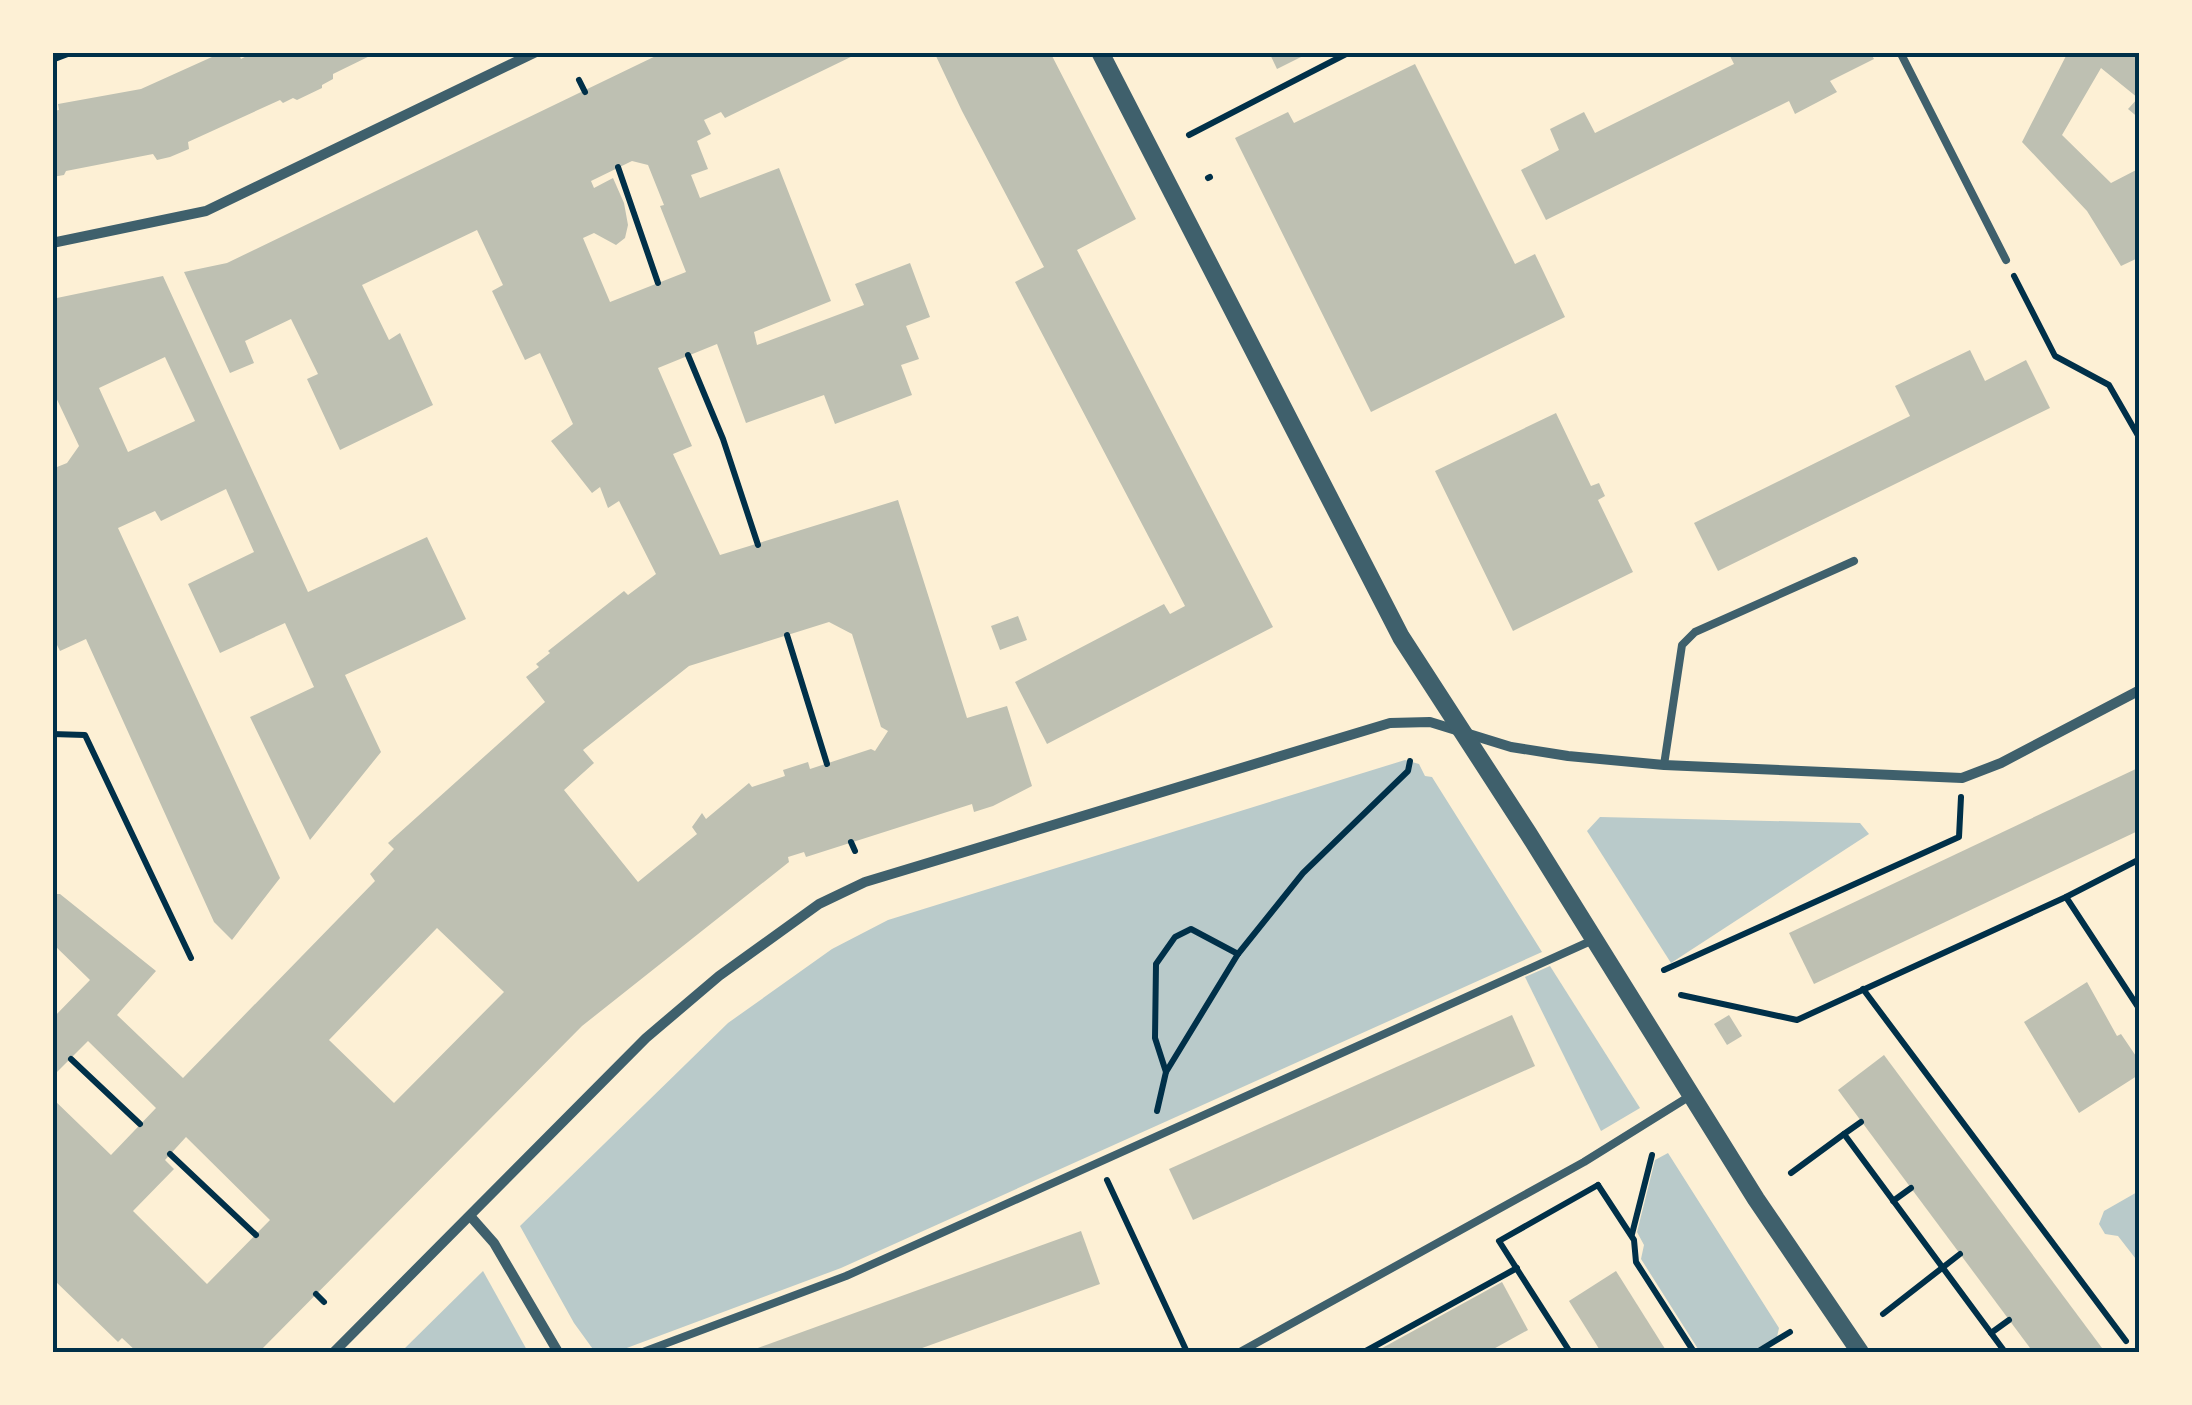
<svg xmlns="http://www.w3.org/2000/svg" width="2192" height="1405" font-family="'Fira Sans',sans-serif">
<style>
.green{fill:#b9caca}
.building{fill:#bec0b2;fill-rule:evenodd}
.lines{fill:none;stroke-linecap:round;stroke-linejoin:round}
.path{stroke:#003049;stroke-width:6}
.service{stroke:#3f606c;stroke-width:8}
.minor{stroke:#3f606c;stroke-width:10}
.tertiary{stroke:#3f606c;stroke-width:18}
.neatline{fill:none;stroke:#003049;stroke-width:4}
</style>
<rect width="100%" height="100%" fill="#fdf0d5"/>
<!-- green -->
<g class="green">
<polygon points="1405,760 1419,764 1425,776 1432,777 1542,952 841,1268 616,1352 595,1352 574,1323 520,1226 728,1023 832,949 888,920"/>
<polygon points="1600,817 1860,823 1869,834 1671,963 1587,831"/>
<polygon points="1550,966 1640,1108 1601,1131 1525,977"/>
<polygon points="1668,1153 1779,1328 1777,1337 1751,1352 1700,1352 1641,1259 1644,1245 1637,1232 1655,1160"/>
<polygon points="2139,1191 2139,1263 2118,1236 2105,1234 2099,1224 2104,1211"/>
<polygon points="483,1271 528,1352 401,1352"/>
</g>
<!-- building -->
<g class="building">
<polygon points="223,52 238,52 241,59 254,52 378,52 333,74 333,79 322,85 322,88 297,100 293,98 283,103 280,100 188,142 189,149 170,157 157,160 153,154 66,171 64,175 52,177 52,111 59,110 58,104 141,89"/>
<path d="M664 52H861L725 118 721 112 704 120 711 134 697 141 708 169 691 175 700 198 779 168 831 301 754 332 757 345 864 305 855 284 910 263 930 317 906 326 919 359 901 365 912 395 835 424 824 395 746 423 717 344 658 368 692 446 673 454 720 555 898 500 967 718 1007 706 1032 786 993 806 974 812 972 804 806 857 804 852 788 857 789 862 582 1026 259 1352H137L122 1338 118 1342 52 1278V1098L111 1155 156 1108 88 1041 52 1077V1019L90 980 52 943V894H60L156 971 117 1015 183 1078 375 881 370 874 394 849 388 843 545 702 526 677 539 667 536 664 550 653 548 651 624 591 628 595 656 574 619 501 608 508 600 487 592 493 551 441 573 424 540 353 525 360 492 291 503 285 477 230 362 285 389 340 400 333 433 405 340 450 307 379 318 374 291 319 245 341 254 363 230 373 184 272 227 263ZM632 161 648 165 664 205 660 206 686 272 610 302 583 238 594 233 616 245 625 238 628 225 624 203 613 178 594 188 591 181ZM829 622 852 634 881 727 888 731 875 751 871 749 810 769 808 762 783 770 785 776 752 787 749 783 706 819 702 813 692 827 697 834 638 882 564 790 594 763 583 750 689 666ZM437 928 504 992 394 1103 329 1040ZM186 1137 270 1220 207 1284 133 1211 174 1169 165 1160Z"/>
<polygon points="938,52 1050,52 1136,219 1077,250 1273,627 1047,744 1015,682 1164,604 1170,614 1185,606 1015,282 1044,267 962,111 935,54"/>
<polygon points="1269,52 1311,52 1277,69"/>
<polygon points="1728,52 1870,52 1874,59 1830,81 1837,92 1795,114 1789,101 1546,220 1521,170 1559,150 1550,129 1584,112 1595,133 1734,64"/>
<polygon points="2068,52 2140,52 2140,119 2128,109 2138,98 2101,68 2062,135 2111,183 2140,168 2140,257 2121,266 2087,211 2022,142"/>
<polygon points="1415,64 1515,264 1535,254 1565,317 1371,412 1235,138 1288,112 1294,123"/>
<path d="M163 276 308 592 427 537 466 619 345 675 381 752 310 840 250 717 314 687 285 623 220 653 188 584 254 552 226 489 161 521 155 511 118 528 280 878 232 940 214 922 86 639 60 651 52 635V469L67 463 79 446 52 389V299ZM165 357 195 421 128 452 99 388Z"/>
<polygon points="1970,350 1985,381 2026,360 2050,408 1718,571 1694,523 1910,416 1895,386"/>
<polygon points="1556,413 1591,486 1599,483 1605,496 1598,500 1633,572 1513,631 1435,471"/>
<polygon points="1018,616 1027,640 1000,650 991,626"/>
<polygon points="2140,767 2140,830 1814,984 1789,933"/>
<polygon points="2087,982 2117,1036 2121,1034 2140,1062 2140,1074 2079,1113 2024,1022"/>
<polygon points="1512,1015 1535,1066 1193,1220 1169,1169"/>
<polygon points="1729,1015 1742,1036 1727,1045 1714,1024"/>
<polygon points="1884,1055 2105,1352 2033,1352 1838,1090"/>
<polygon points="1081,1231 1100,1284 911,1352 747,1352"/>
<polygon points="1616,1271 1667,1352 1601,1352 1569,1301"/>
<polygon points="1502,1282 1528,1330 1488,1352 1375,1352"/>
</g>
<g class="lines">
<!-- path -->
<g class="path">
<polyline points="52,60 73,52"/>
<polyline points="579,80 585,92"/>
<polyline points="1189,135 1350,52"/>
<polyline points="618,167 658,283"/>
<polyline points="1208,178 1210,177"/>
<polyline points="2014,276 2055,356 2109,385 2140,439"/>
<polyline points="688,355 723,439 758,545"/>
<polyline points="787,635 827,764"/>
<polyline points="52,734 85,735 191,958"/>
<polyline points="851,842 855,851"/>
<polyline points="2066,897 2140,1010"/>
<polyline points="1664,970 1959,837 1961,797"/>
<polyline points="1863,989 2126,1341"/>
<polyline points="1681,995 1797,1020 2066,897 2140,859"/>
<polyline points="71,1059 140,1124"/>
<polyline points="1166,1072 1155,1038 1156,964 1175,937 1191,929 1238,954"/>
<polyline points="1157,1111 1166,1072 1238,954 1303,873 1408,771 1410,761"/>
<polyline points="1844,1134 1861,1122"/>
<polyline points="170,1154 256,1235"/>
<polyline points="1791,1173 1844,1134 2005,1352"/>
<polyline points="1107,1180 1187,1352"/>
<polyline points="1598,1185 1634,1240 1636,1262 1694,1352"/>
<polyline points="1893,1201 1911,1188"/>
<polyline points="1632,1234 1652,1155"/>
<polyline points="316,1294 324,1302"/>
<polyline points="1883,1314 1960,1254"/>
<polyline points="1991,1333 2009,1320"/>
<polyline points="1364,1352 1517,1268"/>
<polyline points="1570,1352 1499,1241 1598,1185"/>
<polyline points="1757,1352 1790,1332"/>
</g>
<!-- service -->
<g class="service">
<polyline points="1900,52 2006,260"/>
<polyline points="1664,765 1682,645 1695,632 1854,561"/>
<polyline points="643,1352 846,1276 1593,940"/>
<polyline points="1240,1352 1584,1162 1690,1096"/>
</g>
<!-- minor -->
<g class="minor">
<polyline points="52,243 206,211 536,52"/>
<polyline points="471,1217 494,1243 558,1352"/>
<polyline points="334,1352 646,1038 719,976 819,904 865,882 1390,723 1430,722 1511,747 1568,756 1664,765 1962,778 2001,763 2140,690"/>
</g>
<!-- tertiary -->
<polyline class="tertiary" points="1100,52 1401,637 1528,833 1756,1199 1860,1352"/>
</g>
<!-- border -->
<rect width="2192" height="1405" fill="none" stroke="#fdf0d5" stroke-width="110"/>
<rect x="55" y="55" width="2082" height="1295" class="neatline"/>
</svg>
